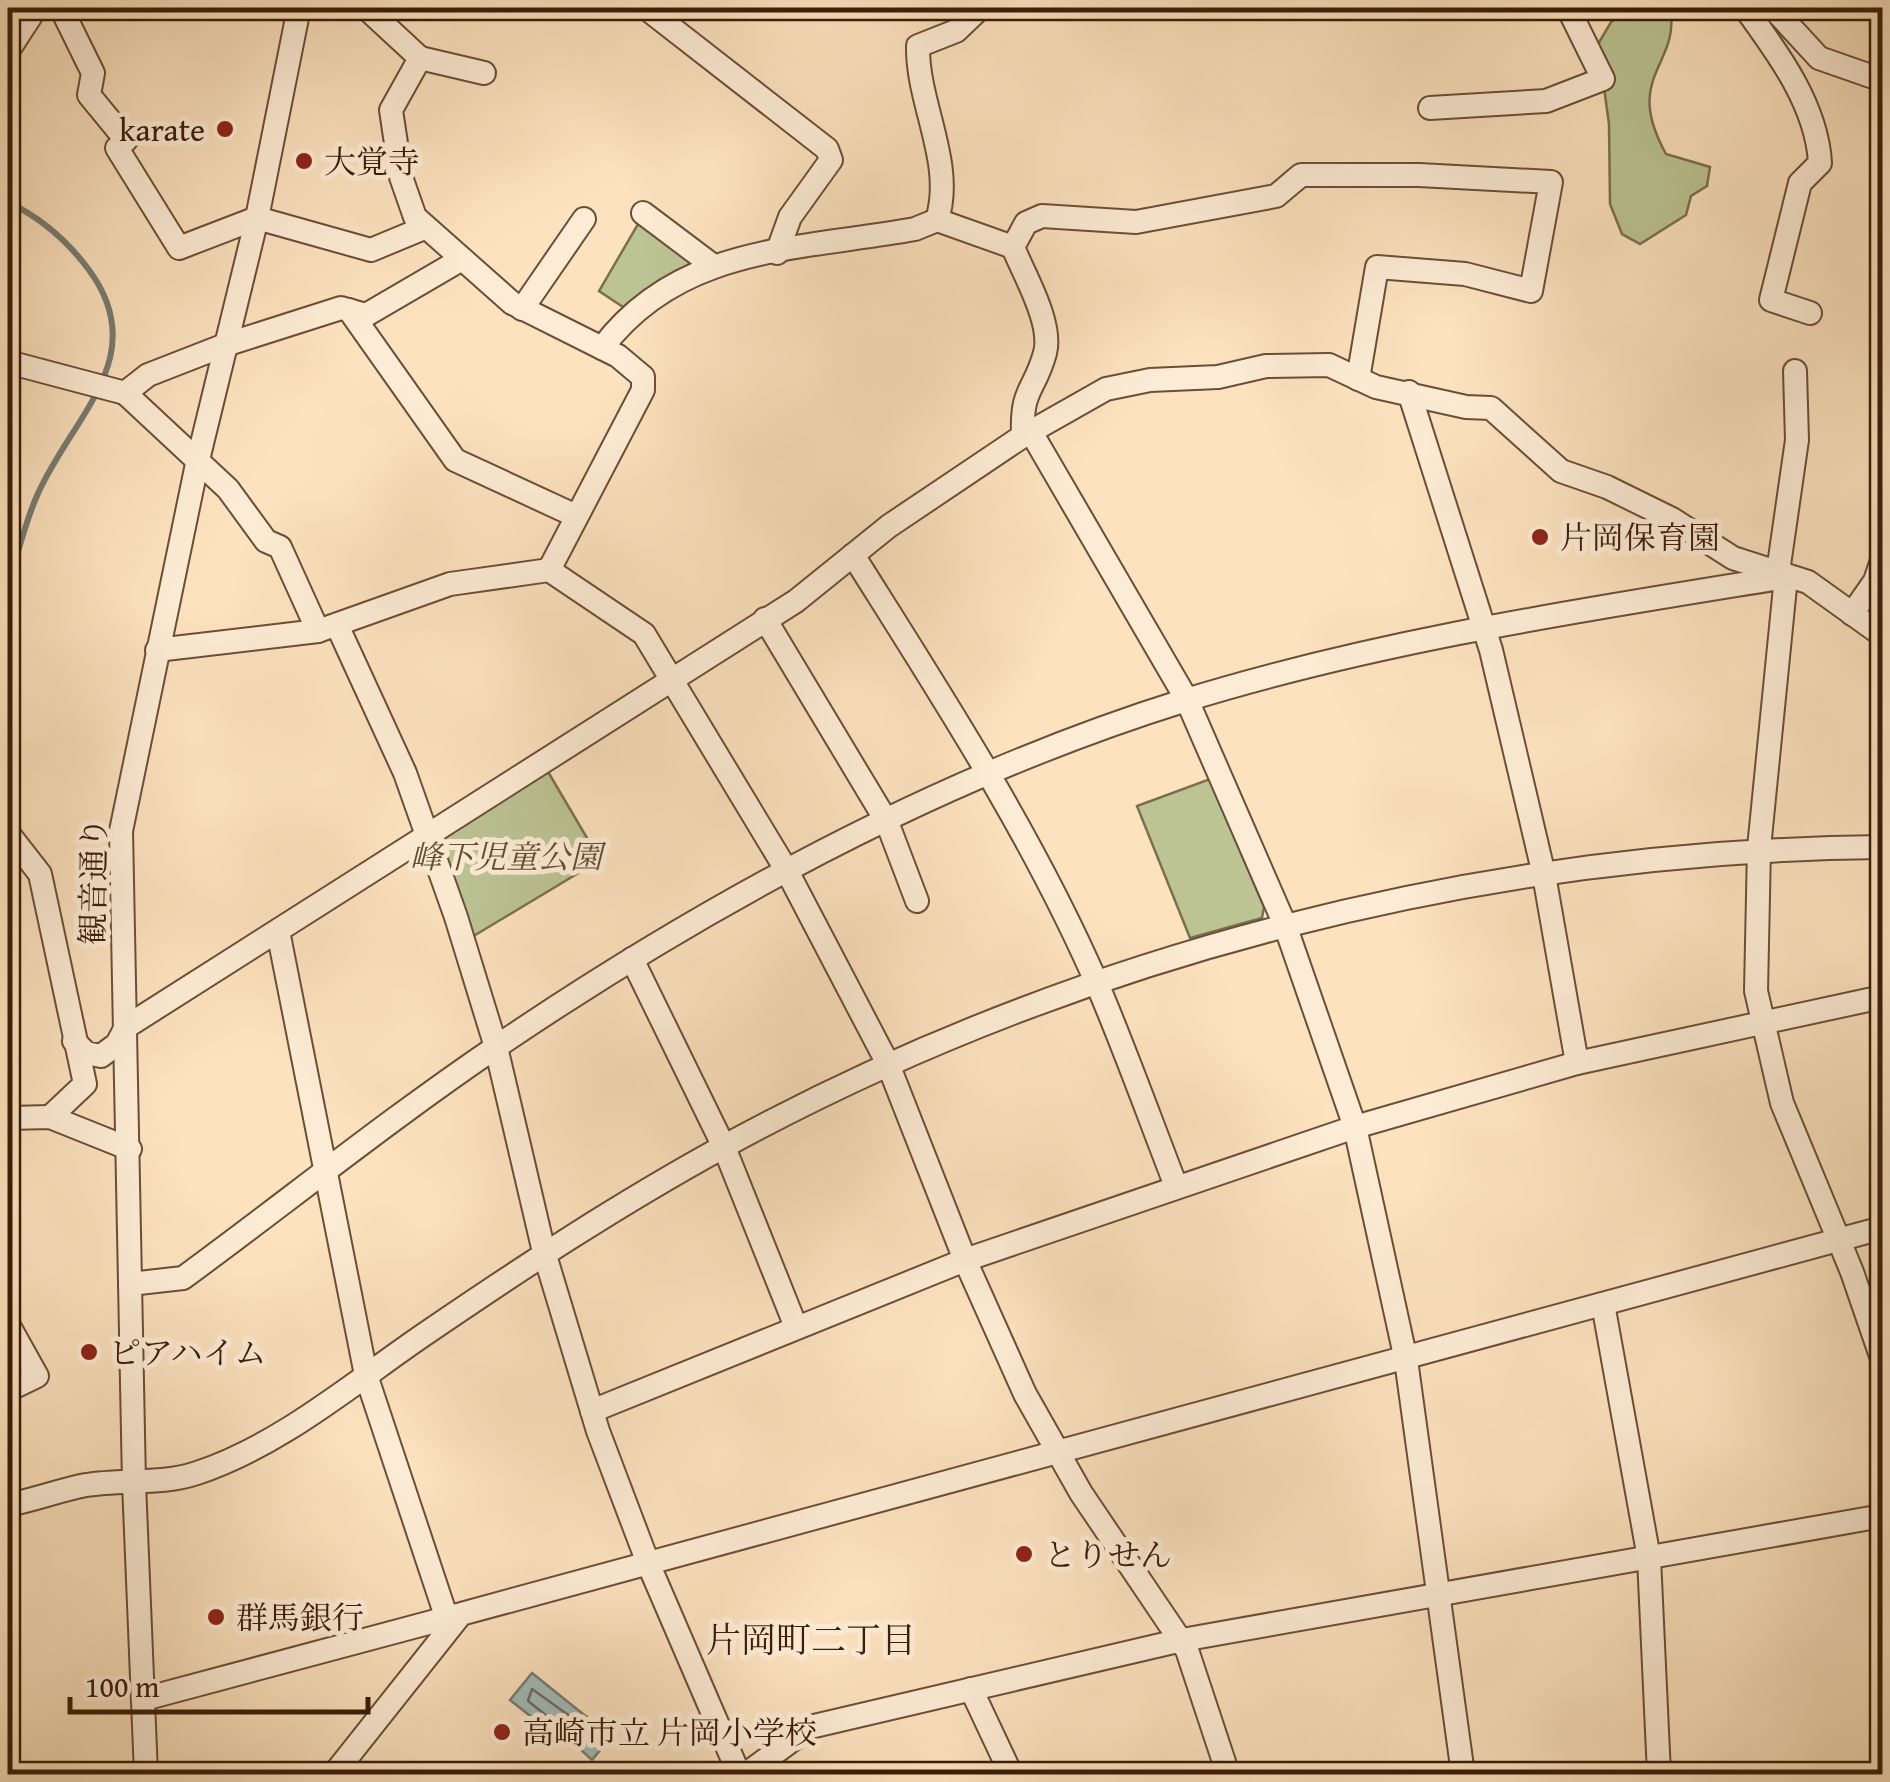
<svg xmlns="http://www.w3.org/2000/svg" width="1890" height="1782" font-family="'Gentium Book Plus','Noto Serif JP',serif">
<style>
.green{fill:#bcc494;stroke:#7b704e;stroke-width:2.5}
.water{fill:#a1bcb9;stroke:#787c72;stroke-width:2.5}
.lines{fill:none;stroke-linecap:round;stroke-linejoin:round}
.shore{stroke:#6e6c60;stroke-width:2.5}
.stream{stroke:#787c72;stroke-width:6}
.minor-casing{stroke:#6a4e36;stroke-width:26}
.minor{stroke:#fdecd5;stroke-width:22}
.poi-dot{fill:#8f2418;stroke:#fdecd5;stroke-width:4}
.labels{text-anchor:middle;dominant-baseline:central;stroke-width:10;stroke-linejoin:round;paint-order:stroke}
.poi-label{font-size:32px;fill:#3a1c08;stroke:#fdecd5;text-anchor:start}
.park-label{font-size:32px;font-style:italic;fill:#614e32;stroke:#fdecd5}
.street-label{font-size:32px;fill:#3a1c08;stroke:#fdecd5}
.neighbourhood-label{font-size:35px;fill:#3a1c08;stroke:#fdecd5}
</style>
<rect width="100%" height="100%" fill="#fce2be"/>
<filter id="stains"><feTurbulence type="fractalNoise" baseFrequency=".002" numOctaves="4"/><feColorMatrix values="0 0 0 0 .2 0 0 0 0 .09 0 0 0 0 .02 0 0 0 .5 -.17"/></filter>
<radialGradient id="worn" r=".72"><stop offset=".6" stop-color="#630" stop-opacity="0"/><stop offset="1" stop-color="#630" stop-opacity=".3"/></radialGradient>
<!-- green -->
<g class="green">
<path d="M1631 8H1670C1681 66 1622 75 1666 154L1710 167 1707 186 1691 196 1686 215 1640 244 1622 234 1610 204 1609 124 1598 44 1611 22Z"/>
<polygon points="641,219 695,263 648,289 626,309 599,291"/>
<polygon points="547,770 600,860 472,937 438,845 442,834"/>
<polygon points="1210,779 1264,907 1262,918 1190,938 1137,806"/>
</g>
<!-- water -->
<g class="water">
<polygon points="532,1673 588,1718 567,1745 510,1700"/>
<polygon points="600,1727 611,1737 592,1760 581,1750"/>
</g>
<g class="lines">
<!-- shore -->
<polygon class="shore" points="532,1689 571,1717 568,1727 562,1728 528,1701"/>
<!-- stream -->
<path class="stream" d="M8 202C41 218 67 240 89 270 154 358 69 419 36 498 24 526 17 557 8 586"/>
<!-- minor casing -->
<g class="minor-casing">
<g id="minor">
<polyline points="61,8 93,73 89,95 126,140 117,148 179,248 257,218 371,250 424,228"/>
<polyline points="366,8 420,58 391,110 401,177 415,217 512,303 618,356 643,377 643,390 549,570"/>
<polyline points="646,8 827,149 831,160 790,217 777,253"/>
<path d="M1745 8C1778 53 1817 106 1820 163L1800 183 1771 300 1810 313"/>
<polyline points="1773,8 1819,58 1882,80"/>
<polyline points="8,51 36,8"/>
<polyline points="420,58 484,73"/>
<polyline points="1430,108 1546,101 1603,79 1568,8"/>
<polyline points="643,213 712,265"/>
<polyline points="937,220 1013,247"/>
<polyline points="522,309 584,219"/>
<polyline points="349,310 455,460 574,515"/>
<path d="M602 348C679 245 799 250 915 229L937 220C955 163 917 104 918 46L956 31 980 8"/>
<polyline points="8,362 125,393 148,375 225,345 341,308 366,315 462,259"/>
<polyline points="1409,392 1491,650 1544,875 1577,1063"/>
<polyline points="125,393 228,489 266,541 280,547 318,631"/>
<polyline points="1031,432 1187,700 1285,925 1355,1127 1406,1360 1463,1774"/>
<path d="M1023 436C1021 387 1034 393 1045 353 1053 323 1024 275 1013 247L1026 223 1042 216 1136 222 1276 196 1301 175H1419L1551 182 1531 291 1465 274 1377 267 1358 379"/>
<path d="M853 555C941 695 1032 834 1098 986 1126 1052 1150 1119 1176 1186"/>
<polyline points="1778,572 1797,440 1795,371"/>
<polyline points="1852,614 1875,581 1882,560"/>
<polyline points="765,619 887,822 917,901"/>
<polyline points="337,625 405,773 456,917 496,1047 544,1252 598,1431 648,1563 739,1774"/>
<polyline points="157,650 318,631 450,584 549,570 644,634 787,871 888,1064 965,1260 1025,1394 1081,1493 1187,1650 1228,1774"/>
<polyline points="8,833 40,874 85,1084 50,1117"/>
<polyline points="278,931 366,1375 447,1619"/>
<polyline points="632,959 724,1147 796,1327"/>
<polyline points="74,1041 86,1053 101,1056 117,1044 126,1027 796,601 889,526 1023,436 1106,389 1150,380 1218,377 1266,366 1329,365 1376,387 1466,407 1491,408 1561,471 1607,487 1672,519 1733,558 1808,582 1882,635"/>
<polyline points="8,1118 50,1117 130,1149"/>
<path d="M130 1284 183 1278C288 1201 391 1118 499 1045 709 903 940 777 1183 701 1380 640 1583 610 1786 577L1759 848 1756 991 1782 1103 1852 1272 1882 1359"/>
<polyline points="1603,1304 1649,1558 1659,1774"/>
<polyline points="8,1324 37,1376 8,1390"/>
<polyline points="592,1411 965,1260 1355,1127 1577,1063 1882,997"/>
<path d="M8 1505C34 1500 60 1490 86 1485 122 1479 162 1485 197 1473 279 1446 352 1384 422 1336 520 1269 619 1204 723 1147 1076 954 1482 851 1882 847"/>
<polyline points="971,1689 1011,1774"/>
<polyline points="144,1699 458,1615"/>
<polyline points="146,1774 134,1483 121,831 197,464 257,218 299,8"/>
<polyline points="334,1774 461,1614 1882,1228"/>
<polyline points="746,1774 810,1727 1182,1640 1882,1516"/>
</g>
</g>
<!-- minor -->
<use href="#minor" class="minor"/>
</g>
<!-- markers -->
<g class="poi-dot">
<circle cx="225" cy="129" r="10"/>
<circle cx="304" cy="161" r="10"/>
<circle cx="1540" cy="537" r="10"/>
<circle cx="89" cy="1352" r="10"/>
<circle cx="1024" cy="1554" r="10"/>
<circle cx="216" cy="1617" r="10"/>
<circle cx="502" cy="1732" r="10"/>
</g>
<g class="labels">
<!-- poi labels -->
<g class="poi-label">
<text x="205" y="129" text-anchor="end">karate</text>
<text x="324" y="161">大覚寺</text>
<text x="1560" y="537">片岡保育園</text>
<text x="109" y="1352">ピアハイム</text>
<text x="1044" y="1554">とりせん</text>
<text x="236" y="1617">群馬銀行</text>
<text x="522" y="1732">高崎市立 片岡小学校</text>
</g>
<!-- park labels -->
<g class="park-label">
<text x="506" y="856">峰下児童公園</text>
</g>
<!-- street labels -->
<g class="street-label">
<text transform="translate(93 881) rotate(-89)">観音通り</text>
</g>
<!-- neighbourhood labels -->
<g class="neighbourhood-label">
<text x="811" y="1639">片岡町二丁目</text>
</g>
</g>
<!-- margin -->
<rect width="1890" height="1782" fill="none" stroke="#fce2be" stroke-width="40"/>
<rect x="10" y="10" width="1870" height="1762" fill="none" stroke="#3a1c08" stroke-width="5"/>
<rect x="20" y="20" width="1850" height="1742" fill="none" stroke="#3a1c08" stroke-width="2.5"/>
<!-- scale -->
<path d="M70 1697v15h298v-15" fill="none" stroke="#3a1c08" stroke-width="5"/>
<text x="85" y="1697" font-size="30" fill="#3a1c08" stroke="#fdecd5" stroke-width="8" paint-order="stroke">100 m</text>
<rect width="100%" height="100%" filter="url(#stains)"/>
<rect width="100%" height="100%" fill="url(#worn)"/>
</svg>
